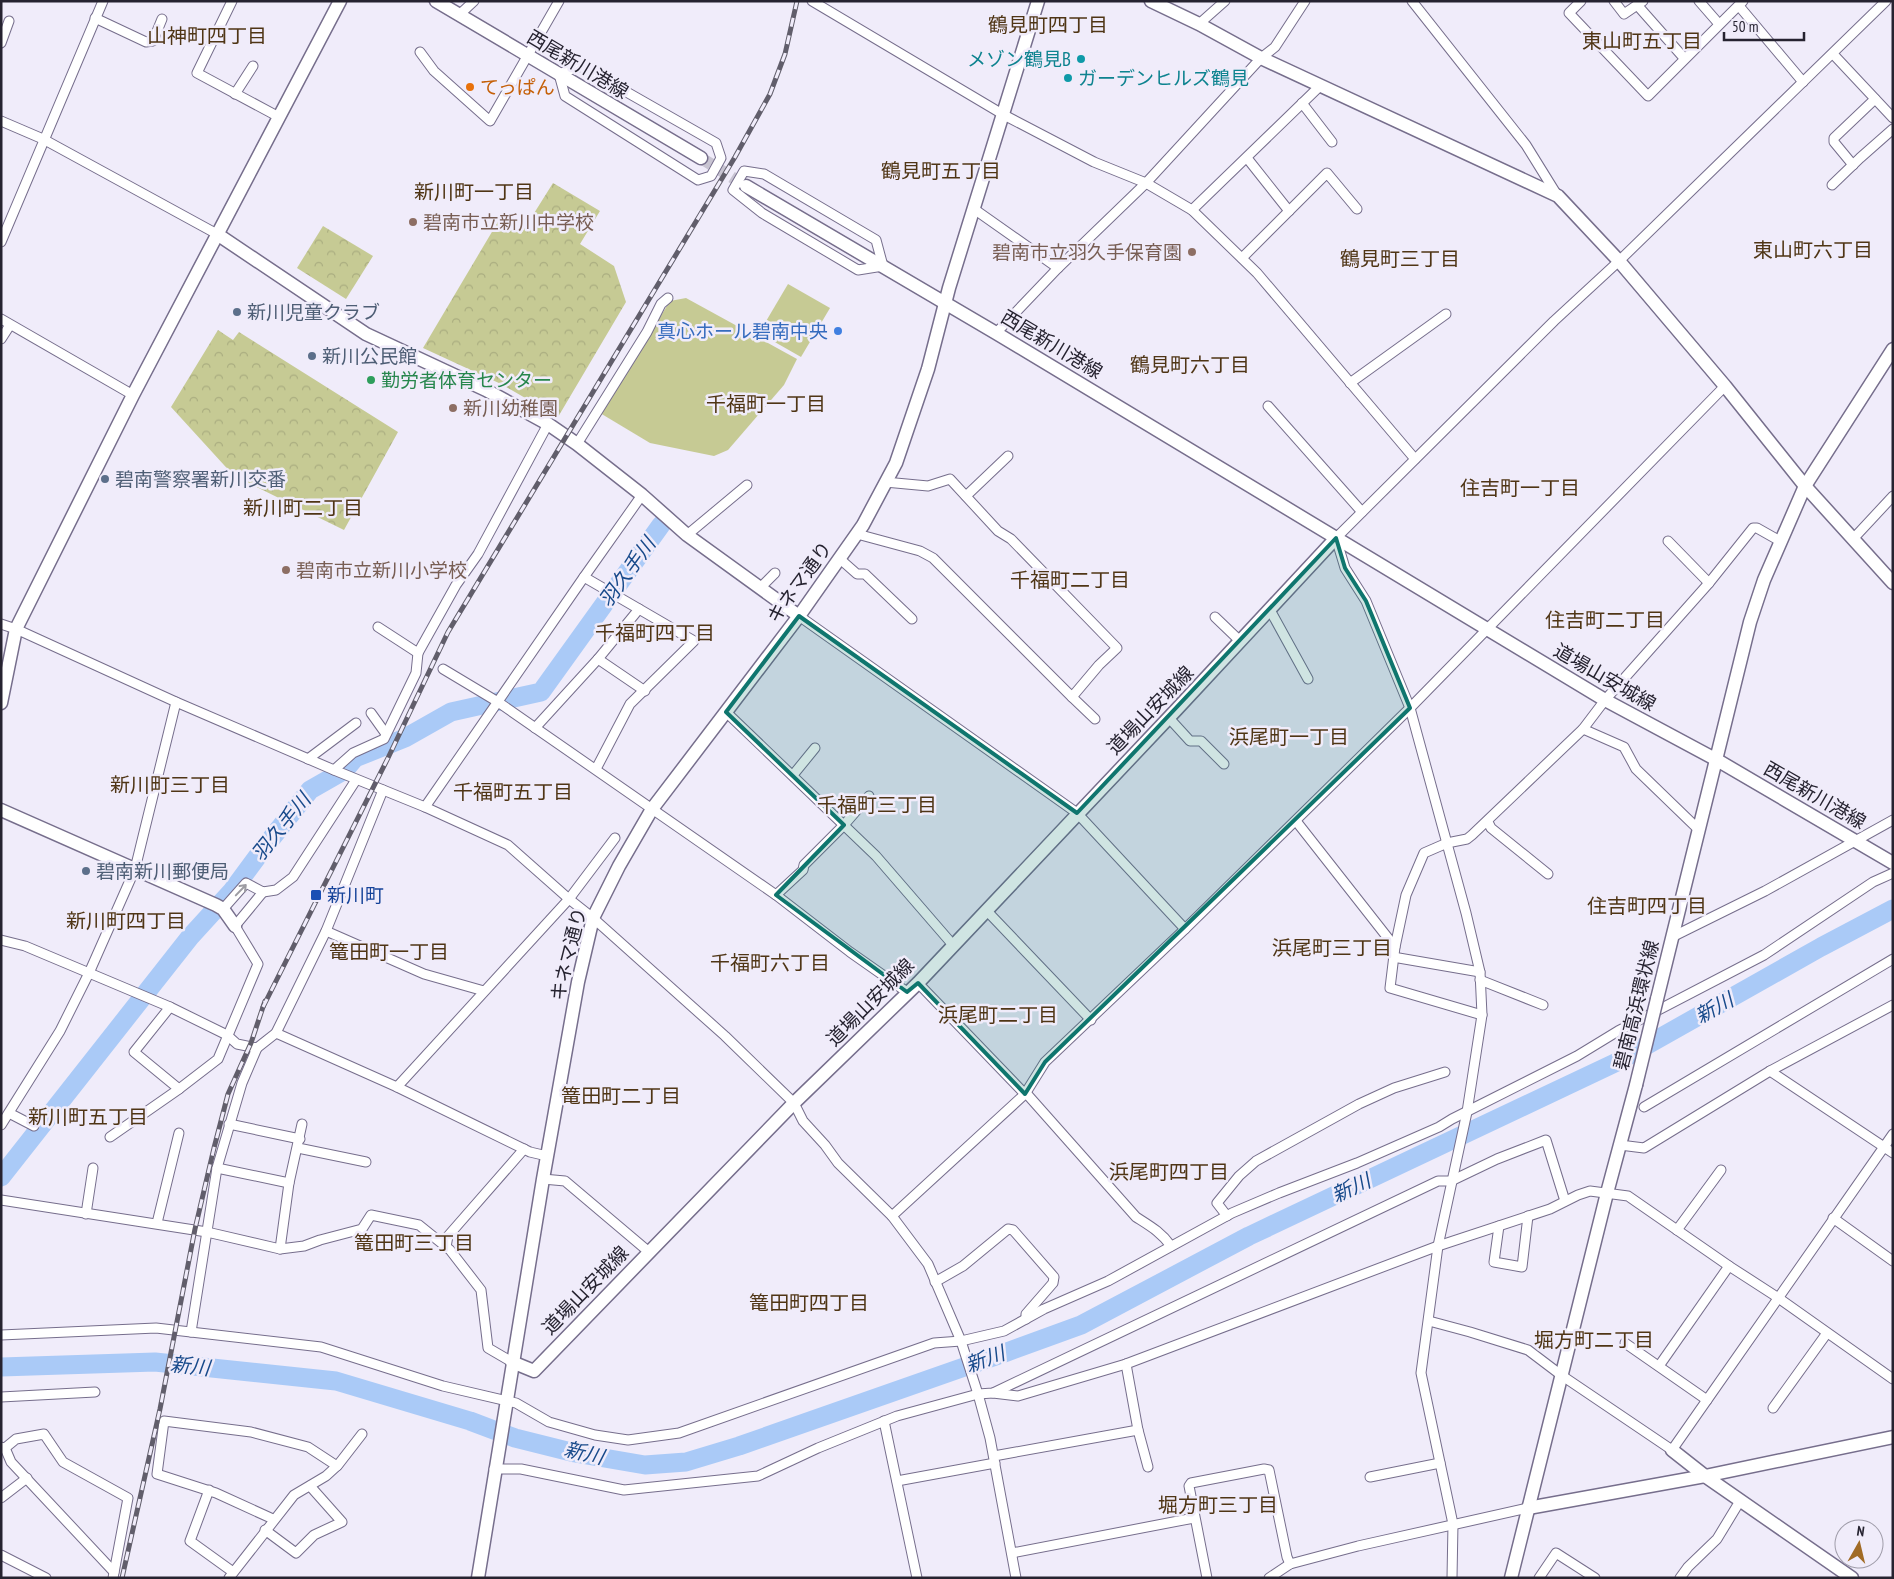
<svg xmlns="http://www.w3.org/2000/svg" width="1894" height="1579" font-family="'PT Sans Narrow','Noto Sans JP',sans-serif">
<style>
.park{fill:url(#park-crowns)}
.pitch{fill:#c6ca94}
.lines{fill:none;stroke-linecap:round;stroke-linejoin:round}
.river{stroke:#aacaf7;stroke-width:19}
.secondary-tunnel{stroke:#c8c4d2;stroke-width:12;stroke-dasharray:12 6;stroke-linecap:butt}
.street-casing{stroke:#766e8c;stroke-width:11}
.secondary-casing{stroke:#766e8c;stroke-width:15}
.street{stroke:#fff;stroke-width:9}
.secondary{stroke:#fff;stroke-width:12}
.rail-casing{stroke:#615e6b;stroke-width:5}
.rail{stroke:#f0ecfa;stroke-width:3;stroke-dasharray:9;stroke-linecap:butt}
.secondary-bridge-casing{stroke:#766e8c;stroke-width:15;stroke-linecap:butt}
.secondary-bridge{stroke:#fff;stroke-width:12}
.oneway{stroke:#9d9ca2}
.marked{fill:#0f766e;fill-opacity:0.2;stroke:#0f766e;stroke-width:4;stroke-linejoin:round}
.culture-dot{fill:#0f9aa8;stroke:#f0ecfa;stroke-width:2}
.food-dot{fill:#e8710a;stroke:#f0ecfa;stroke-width:2}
.education-dot{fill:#8d6e63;stroke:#f0ecfa;stroke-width:2}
.service-dot{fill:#5c6f8a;stroke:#f0ecfa;stroke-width:2}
.shop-dot{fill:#3f7fe0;stroke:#f0ecfa;stroke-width:2}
.leisure-dot{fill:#2e9e5b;stroke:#f0ecfa;stroke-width:2}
.transit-dot{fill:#1a4fb4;stroke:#f0ecfa;stroke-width:2}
.labels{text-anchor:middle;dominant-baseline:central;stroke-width:5;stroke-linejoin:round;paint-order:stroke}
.culture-label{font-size:19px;fill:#0d838f;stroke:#f0ecfa;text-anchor:end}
.street-label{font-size:19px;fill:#262330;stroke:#f0ecfa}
.food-label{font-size:19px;fill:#c56008;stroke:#f0ecfa;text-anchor:start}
.education-label{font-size:19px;fill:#785e54;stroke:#f0ecfa;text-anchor:start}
.service-label{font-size:19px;fill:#4e5e75;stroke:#f0ecfa;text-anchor:start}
.shop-label{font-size:19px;fill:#366cbe;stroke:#f0ecfa;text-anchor:end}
.leisure-label{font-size:19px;fill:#27864d;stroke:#f0ecfa;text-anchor:start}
.transit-label{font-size:19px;fill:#164399;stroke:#f0ecfa;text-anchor:start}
.neighbourhood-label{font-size:20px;fill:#4f3515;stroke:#f0ecfa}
.water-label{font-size:20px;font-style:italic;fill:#184a8b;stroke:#f0ecfa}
</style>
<defs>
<pattern id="park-crowns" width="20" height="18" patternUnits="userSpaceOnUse" patternTransform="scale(1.25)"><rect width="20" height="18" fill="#c6ca94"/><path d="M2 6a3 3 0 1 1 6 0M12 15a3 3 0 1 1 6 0" fill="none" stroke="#aaad80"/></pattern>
</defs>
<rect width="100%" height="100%" fill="#f0ecfa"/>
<!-- park -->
<g class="park">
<polygon points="553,183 600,211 580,244 614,266 626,302 558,417 501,384 423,348 499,220 521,234"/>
<polygon points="323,226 373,256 346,299 297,268"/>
<polygon points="218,330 233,340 239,332 398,432 344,530 234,476 171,407"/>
</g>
<!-- pitch -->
<g class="pitch">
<polygon points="788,284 830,308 801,357 759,333"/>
<polygon points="686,298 797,359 784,385 728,450 714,456 650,443 600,413 670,301"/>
</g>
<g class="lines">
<!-- river -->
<g class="river">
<polyline points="1,1177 190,937 232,891 263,849 310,790 345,770 355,758 405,738 451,712 541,692 661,525"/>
<polyline points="1,1367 155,1362 336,1381 470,1421 515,1438 575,1453 645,1465 686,1462 739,1446 1007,1352 1081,1325 1249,1236 1617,1062 1821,947 1893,909"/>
</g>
<!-- secondary-tunnel -->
<polyline class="secondary-tunnel" points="701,158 746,186"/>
<!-- street casing -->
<g class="street-casing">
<g id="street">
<polyline points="232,1 197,73 279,117"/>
<polyline points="812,1 1004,115 1094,162 1146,183 1192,210 1257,273 1415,459"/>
<polyline points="1412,1 1526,145 1557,195"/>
<polyline points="1581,1 1569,13 1648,96 1743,1"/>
<polyline points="1614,1 1624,14 1643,1"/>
<polyline points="1699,1 1719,24"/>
<polyline points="1638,6 1684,58"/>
<polyline points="1739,6 1803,82"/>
<polyline points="459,15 474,1"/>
<polyline points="95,18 146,42 153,41 162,19"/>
<polyline points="1199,24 1225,1"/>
<polyline points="1,43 9,21"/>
<polyline points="420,52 434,71 490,121 559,1"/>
<polyline points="1833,54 1893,118"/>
<polygon points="581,66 716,143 721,158 711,176 698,180 565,96 559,74"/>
<polyline points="235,94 253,66"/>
<polyline points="1302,103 1332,142"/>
<polyline points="1,121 43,139 217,234"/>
<polyline points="1247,158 1289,211"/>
<polyline points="1853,165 1834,142 1834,138 1875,99"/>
<polygon points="744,171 764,174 876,240 883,266 858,270 762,213 733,190"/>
<polyline points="1832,185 1860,158 1893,129"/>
<polyline points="974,209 1058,268"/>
<polyline points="1192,210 1321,85"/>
<polyline points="1,242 103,1"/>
<polyline points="1242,258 1327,173 1357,209"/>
<polyline points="1,319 133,395"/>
<polyline points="996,333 1058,268 1146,183 1261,58 1275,47 1305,1"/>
<polyline points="1,339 10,325"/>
<polyline points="1350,383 1446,314"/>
<polyline points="1268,406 1362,512"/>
<polyline points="577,444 647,332 661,304 668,298"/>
<polyline points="966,496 1008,456"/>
<polyline points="857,534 920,551 933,558 1072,697 1099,665 1117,648 1011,539 998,531 950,479 928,486 885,482"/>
<polyline points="687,535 747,485"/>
<polyline points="1853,539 1893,496"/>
<polyline points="1668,541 1709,583"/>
<polyline points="840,559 857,574 865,574 912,619"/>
<polyline points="584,577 694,641 630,704 596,769"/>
<polyline points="760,588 775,573"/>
<polyline points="1270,610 1308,679"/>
<polyline points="799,616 1077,813 1185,929"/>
<polyline points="1215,617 1240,641"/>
<polyline points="1,624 16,629 176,702 334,770 425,807 508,845 569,899 593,918 725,1036 794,1103 803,1121 825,1145 838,1163 892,1216 928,1264 961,1341 978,1394 990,1438 1016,1578"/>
<polyline points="378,627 418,653 456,585 478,554 548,424"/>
<polyline points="598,659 645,691"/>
<polyline points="443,669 498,702 776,895 850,952 907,992"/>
<polyline points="1072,697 1095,719"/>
<polyline points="726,712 876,856 953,945"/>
<polyline points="371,713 386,734"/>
<polyline points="1169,718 1190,741 1201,741 1224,764"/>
<polyline points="535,728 598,659 639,609"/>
<polyline points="1583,729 1624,747 1636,769 1698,829"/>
<polyline points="308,759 356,723"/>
<polyline points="334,770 353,753 384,739 416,673 418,653"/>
<polyline points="793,775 815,748"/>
<polyline points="425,807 584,577 642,495"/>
<polyline points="1296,821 1395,947"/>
<polyline points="1488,822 1491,828 1548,874"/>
<polyline points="776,895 803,870 804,865 844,825 869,796"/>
<polyline points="223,909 246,883 263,892 276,890 293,877 356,780"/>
<polyline points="986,910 1091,1020"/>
<polyline points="326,931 424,974 484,991"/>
<polyline points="1672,937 1765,891 1893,820"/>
<polyline points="1,940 25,946 170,1007 227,1035 237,1044 257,1048 276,1033 326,931 383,790"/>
<polyline points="1393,957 1480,972"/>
<polyline points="1480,980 1543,1005"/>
<polyline points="918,983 1025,1094"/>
<polyline points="170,1007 134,1052 179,1089"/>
<polyline points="1482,1015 1390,988 1395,947 1406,895 1424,853 1447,843 1467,839 1472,835 1583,729 1605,700 1709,583 1753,528 1757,528 1780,541"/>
<polyline points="276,1033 397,1087 530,1152 547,1156"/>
<polyline points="1770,1071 1893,1153"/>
<polyline points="397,1087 569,899 615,838"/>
<path d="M1026 1093 1136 1217C1150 1226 1161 1232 1171 1246"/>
<polyline points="1644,1107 1893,959"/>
<polyline points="9,1113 34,1126"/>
<polyline points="229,1124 300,1139"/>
<polyline points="1,1125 60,1031 89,973 135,869 176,702"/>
<polyline points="110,1137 179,1089 218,1059 258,964 235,926 263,892"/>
<polyline points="1620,1145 1644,1148 1770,1071 1893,1005"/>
<polyline points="298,1148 366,1162"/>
<polyline points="217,1168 289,1183"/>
<polyline points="543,1179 565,1181 649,1252"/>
<polyline points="1,1200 207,1232 280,1249 304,1246 320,1240 362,1229 371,1215 419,1225 450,1250 481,1290 488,1348 512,1362"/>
<polyline points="86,1214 93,1168"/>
<polyline points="892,1216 1025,1094 1045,1062 1185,929 1410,708 1725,386"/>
<polyline points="1227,1216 1217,1203 1239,1176 1256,1161 1359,1104 1394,1088 1445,1072"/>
<polyline points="1833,1218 1893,1261"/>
<polyline points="157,1223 179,1133"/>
<polyline points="1499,1226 1494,1262 1522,1267 1528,1216"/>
<polyline points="1677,1230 1721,1170"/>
<polyline points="446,1247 448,1236 524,1149"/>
<polyline points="280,1249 289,1183 302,1124"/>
<polyline points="935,1282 963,1266 1008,1229 1013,1230 1054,1277 1053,1283 1026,1314 1026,1319"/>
<polyline points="1429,1321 1470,1332 1528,1350 1561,1375 1672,1450 1893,1134"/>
<polyline points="191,1332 217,1168 242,1083 257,1048"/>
<polyline points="1,1335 156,1328 321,1347 443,1386 516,1403 549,1422 595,1435 628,1440 679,1433 934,1343 961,1341 1004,1331 1044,1309 1108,1281 1232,1213 1279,1193 1357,1163 1439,1127 1452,1119 1577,1056 1618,1031 1764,955 1873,882 1893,873"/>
<polyline points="1625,1343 1707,1400"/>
<polyline points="1126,1364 1138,1430 1148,1467"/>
<polyline points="1659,1366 1729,1266"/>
<polyline points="993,1393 1018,1396 1126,1364 1438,1246 1550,1209 1578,1195 1590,1191 1628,1196 1729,1266 1777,1297 1893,1379"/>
<polyline points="1,1397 95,1392"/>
<polyline points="1773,1408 1827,1333"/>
<polyline points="884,1421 917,1578"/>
<polyline points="1,1447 5,1448 16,1439 44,1434 63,1462 128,1498 113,1578"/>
<polyline points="5,1448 11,1462 114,1572"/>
<polyline points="994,1456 1138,1430"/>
<polyline points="494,1469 521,1469 624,1490 758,1476 818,1448 897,1416 978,1394 993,1393 1438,1181 1451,1181 1497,1159 1546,1140 1565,1201"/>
<polyline points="1370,1477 1440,1463"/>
<polyline points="897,1481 995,1463"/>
<polyline points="209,1490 190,1541 233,1572"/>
<polyline points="1,1498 27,1478"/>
<polyline points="273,1519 216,1493 157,1474 164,1421 251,1432 308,1447 337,1466"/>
<polyline points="265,1530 296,1553 314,1535 342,1522 310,1486"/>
<polyline points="1012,1553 1194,1518"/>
<polyline points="1,1555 46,1578"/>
<polyline points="229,1578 294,1495 326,1476 338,1465 362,1434"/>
<polyline points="1207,1578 1189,1486 1191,1483 1264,1469 1269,1470 1287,1557 1290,1564"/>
<polyline points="1269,1578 1290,1564 1358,1546 1528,1508"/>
<polyline points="1452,1578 1453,1524 1421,1373 1438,1246 1467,1112 1482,1015 1480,972 1466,913 1410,708 1366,601 1345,568 1336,538 1554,321 1619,261 1886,1"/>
<polyline points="1539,1578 1556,1553 1595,1578"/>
<polyline points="1680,1578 1688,1567 1717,1539 1740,1501"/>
</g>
</g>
<!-- secondary casing -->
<g class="secondary-casing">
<g id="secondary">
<polyline points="436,1 701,158"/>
<polyline points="1151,1 1199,24 1261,58 1558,196 1619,261 1725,386 1805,486 1893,583"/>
<polyline points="746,186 996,333 1605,700 1717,760 1893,863"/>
<polyline points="217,234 366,334 486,390 548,424 577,444 642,495 687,535 799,616"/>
<polyline points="1,703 16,629 133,395 340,1"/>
<polyline points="1,810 216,905 223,909 235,926"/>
<polyline points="1657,999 1750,622 1764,580 1805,486 1893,349"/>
<polyline points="512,1362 534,1371 794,1103 918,983 1177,709 1336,538"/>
<polyline points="1672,1450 1705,1476 1852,1578"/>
<polyline points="1528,1508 1705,1476 1893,1437"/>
<polyline points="478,1578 543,1179 578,982 593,918 619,866 652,809 799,616 863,525 896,463 928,369 949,288 1038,1"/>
<polyline points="1511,1578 1607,1193 1636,1085"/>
</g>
</g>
<!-- street -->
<use href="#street" class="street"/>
<!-- secondary -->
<use href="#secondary" class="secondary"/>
<!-- rail casing -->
<g class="rail-casing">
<g id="rail">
<polyline points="263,1007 388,758 448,632 735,157 770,94 785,54 797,1"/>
<polyline points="122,1578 160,1409 195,1229 214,1148 228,1094 251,1043 265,1001"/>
</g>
</g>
<!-- rail -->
<use href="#rail" class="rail"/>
<!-- secondary-bridge casing -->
<g class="secondary-bridge-casing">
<polyline id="secondary-bridge" points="1636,1085 1657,999"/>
</g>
<!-- secondary-bridge -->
<use href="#secondary-bridge" class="secondary-bridge"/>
</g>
<!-- one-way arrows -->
<defs><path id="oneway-shaft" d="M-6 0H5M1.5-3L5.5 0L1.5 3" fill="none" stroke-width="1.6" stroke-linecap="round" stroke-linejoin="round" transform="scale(1.25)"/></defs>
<use class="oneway" href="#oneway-shaft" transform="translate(241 890) rotate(-46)"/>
<!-- marked area -->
<path class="marked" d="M1336 538 1345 568 1366 601 1410 708 1045 1062 1025 1094 918 983 907 992 776 895 844 825 726 712 799 616 1077 813Z"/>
<!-- markers -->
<g class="culture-dot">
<circle cx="1081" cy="59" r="5"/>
<circle cx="1068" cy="78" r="5"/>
</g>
<circle class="food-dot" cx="470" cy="87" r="5"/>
<g class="education-dot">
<circle cx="413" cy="222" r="5"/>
<circle cx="1192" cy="252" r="5"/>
<circle cx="453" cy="408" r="5"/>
<circle cx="286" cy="570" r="5"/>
</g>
<g class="service-dot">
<circle cx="237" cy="312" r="5"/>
<circle cx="312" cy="356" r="5"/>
<circle cx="105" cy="479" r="5"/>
<circle cx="86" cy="871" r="5"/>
</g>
<circle class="shop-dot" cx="838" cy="331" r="5"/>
<circle class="leisure-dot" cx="371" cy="380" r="5"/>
<rect class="transit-dot" x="310" y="889" width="12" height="12" rx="2.5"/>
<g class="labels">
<!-- culture labels -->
<g class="culture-label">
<text x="1071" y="59">メゾン鶴見B</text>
<text x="1078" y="78" text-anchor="start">ガーデンヒルズ鶴見</text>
</g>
<!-- street labels -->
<g class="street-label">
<text transform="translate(578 64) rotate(31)">西尾新川港線</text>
<text transform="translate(1052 344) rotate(31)">西尾新川港線</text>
<text transform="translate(799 582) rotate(-54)">キネマ通り</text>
<text transform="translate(1605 677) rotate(30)">道場山安城線</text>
<text transform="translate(1150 710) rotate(-46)">道場山安城線</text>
<text transform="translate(1815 795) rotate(30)">西尾新川港線</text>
<text transform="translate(568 954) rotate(-76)">キネマ通り</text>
<text transform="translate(870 1002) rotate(-45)">道場山安城線</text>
<text transform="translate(1636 1005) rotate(-76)">碧南高浜環状線</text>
<text transform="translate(585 1290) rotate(-46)">道場山安城線</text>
</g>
<!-- food labels -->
<g class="food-label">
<text x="480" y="87">てっぱん</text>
</g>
<!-- education labels -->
<g class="education-label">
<text x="423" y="222">碧南市立新川中学校</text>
<text x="1182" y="252" text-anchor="end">碧南市立羽久手保育園</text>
<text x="463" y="408">新川幼稚園</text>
<text x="296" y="570">碧南市立新川小学校</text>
</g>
<!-- service labels -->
<g class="service-label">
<text x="247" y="312">新川児童クラブ</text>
<text x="322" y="356">新川公民館</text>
<text x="115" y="479">碧南警察署新川交番</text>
<text x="96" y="871">碧南新川郵便局</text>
</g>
<!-- shop labels -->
<g class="shop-label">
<text x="828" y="331">真心ホール碧南中央</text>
</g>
<!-- leisure labels -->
<g class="leisure-label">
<text x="381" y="380">勤労者体育センター</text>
</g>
<!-- transit labels -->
<g class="transit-label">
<text x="327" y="895">新川町</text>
</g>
<!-- neighbourhood labels -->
<g class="neighbourhood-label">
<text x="1048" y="25">鶴見町四丁目</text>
<text x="207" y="36">山神町四丁目</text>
<text x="1642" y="41">東山町五丁目</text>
<text x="941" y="171">鶴見町五丁目</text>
<text x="474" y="192">新川町一丁目</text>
<text x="1813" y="250">東山町六丁目</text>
<text x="1400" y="259">鶴見町三丁目</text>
<text x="1190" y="365">鶴見町六丁目</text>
<text x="766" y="404">千福町一丁目</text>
<text x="1520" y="488">住吉町一丁目</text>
<text x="303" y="508">新川町二丁目</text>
<text x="1070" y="580">千福町二丁目</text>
<text x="1605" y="620">住吉町二丁目</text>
<text x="655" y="633">千福町四丁目</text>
<text x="1289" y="737">浜尾町一丁目</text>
<text x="170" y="785">新川町三丁目</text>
<text x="513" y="792">千福町五丁目</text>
<text x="877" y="805">千福町三丁目</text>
<text x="1647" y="906">住吉町四丁目</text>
<text x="126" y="921">新川町四丁目</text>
<text x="1332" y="948">浜尾町三丁目</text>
<text x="389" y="952">篭田町一丁目</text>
<text x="770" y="963">千福町六丁目</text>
<text x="998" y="1015">浜尾町二丁目</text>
<text x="621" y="1096">篭田町二丁目</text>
<text x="88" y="1117">新川町五丁目</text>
<text x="1169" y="1172">浜尾町四丁目</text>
<text x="414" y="1243">篭田町三丁目</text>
<text x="809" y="1303">篭田町四丁目</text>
<text x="1594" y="1340">堀方町二丁目</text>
<text x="1218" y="1505">堀方町三丁目</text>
</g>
<!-- water labels -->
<g class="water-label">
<text transform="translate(627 572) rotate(-54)">羽久手川</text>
<text transform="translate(281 827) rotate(-51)">羽久手川</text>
<text transform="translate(1714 1008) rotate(-29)">新川</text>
<text transform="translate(1351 1188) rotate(-25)">新川</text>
<text transform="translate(985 1359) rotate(-20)">新川</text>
<text transform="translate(190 1366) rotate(6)">新川</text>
<text transform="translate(584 1453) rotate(13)">新川</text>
</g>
</g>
<!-- border -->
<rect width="1894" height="1579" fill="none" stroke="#262330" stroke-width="5"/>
<!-- north arrow -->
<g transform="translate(1859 1544) rotate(8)"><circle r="24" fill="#f0ecfa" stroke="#9f9ca9"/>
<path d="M0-4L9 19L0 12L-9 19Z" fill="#a16b25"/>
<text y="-8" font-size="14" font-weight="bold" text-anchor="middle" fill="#262330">N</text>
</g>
<!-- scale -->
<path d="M1724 32v8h80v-8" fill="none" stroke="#262330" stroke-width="2.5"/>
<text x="1732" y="32" font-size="15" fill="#262330" stroke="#f0ecfa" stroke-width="4" paint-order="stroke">50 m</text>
</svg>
